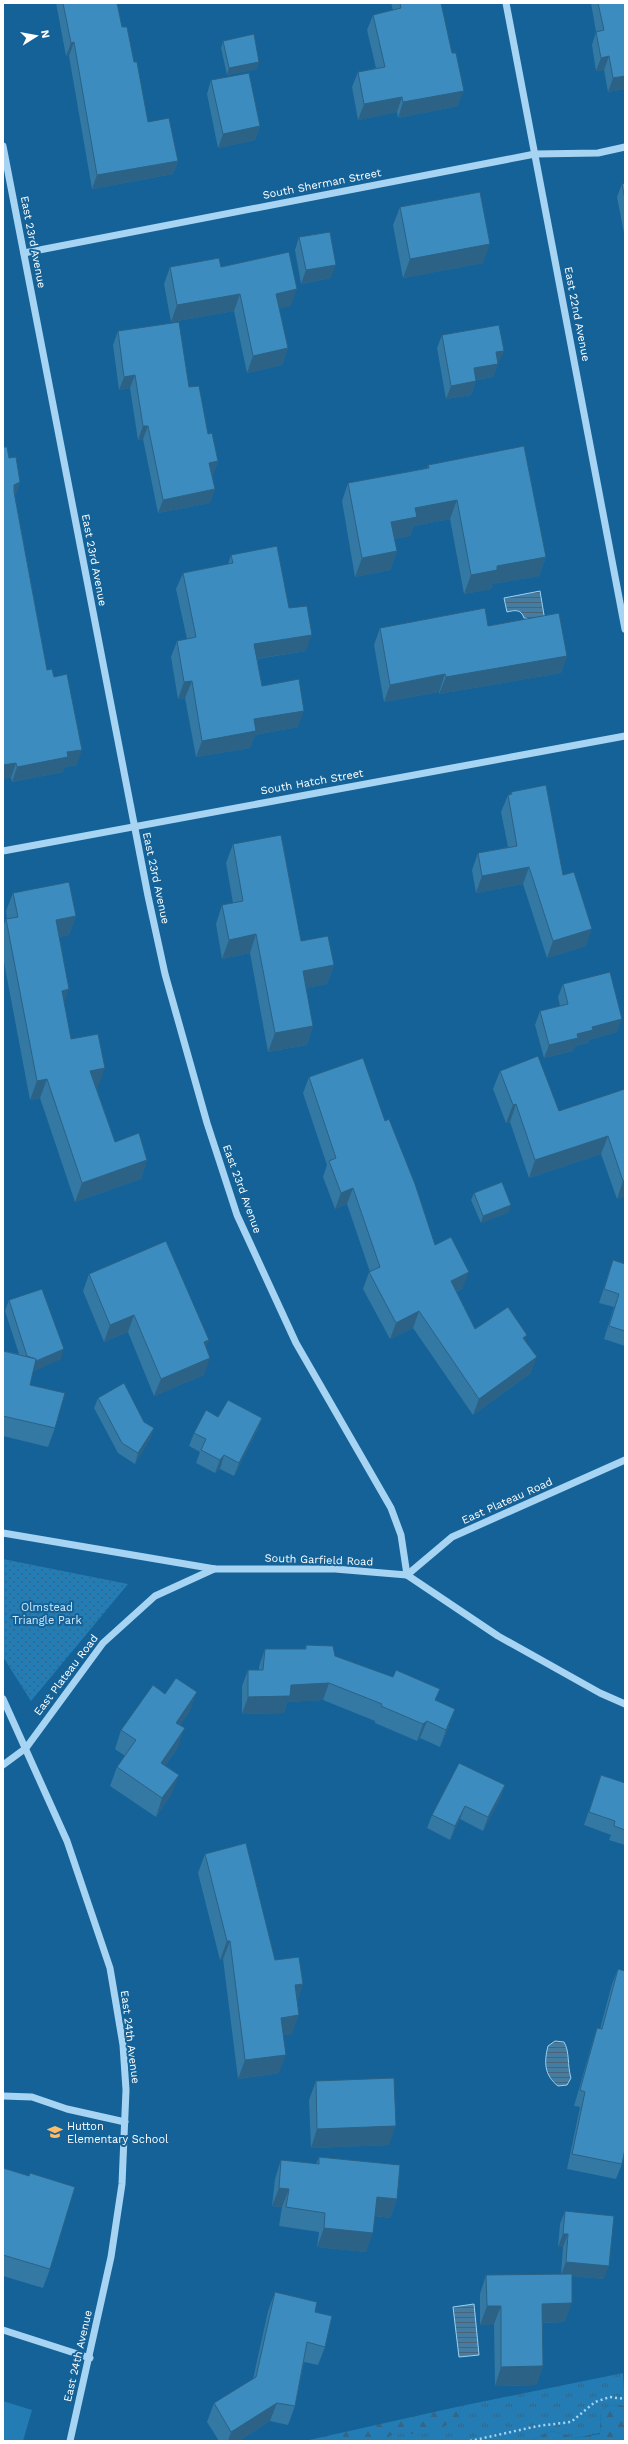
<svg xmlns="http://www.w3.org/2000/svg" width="628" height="2444" font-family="'Work Sans',sans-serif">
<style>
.grass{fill:url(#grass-tufts)}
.forest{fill:url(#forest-firs)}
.park{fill:url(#park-dots)}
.pitch{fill:#237cb4}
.water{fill:url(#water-rules);stroke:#98d2f5}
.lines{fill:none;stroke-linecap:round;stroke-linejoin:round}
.path{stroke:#a6d4f2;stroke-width:2.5;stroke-dasharray:2 3;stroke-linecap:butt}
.minor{stroke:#a6d4f2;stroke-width:7}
.wall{fill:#3478a4}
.shaded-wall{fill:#2b6286}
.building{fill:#3d8cbf;stroke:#2b6286}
.labels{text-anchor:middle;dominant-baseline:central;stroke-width:4;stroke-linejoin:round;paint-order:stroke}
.street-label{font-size:11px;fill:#fff;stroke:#146297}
.park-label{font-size:11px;fill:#ceeafd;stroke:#146297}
.poi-label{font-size:11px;fill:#fff;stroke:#146297;text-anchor:start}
</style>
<defs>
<pattern id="grass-tufts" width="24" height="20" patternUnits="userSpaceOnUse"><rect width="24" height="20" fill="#237cb4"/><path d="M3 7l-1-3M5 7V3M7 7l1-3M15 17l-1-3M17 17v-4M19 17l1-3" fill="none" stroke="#356685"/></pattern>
<pattern id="forest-firs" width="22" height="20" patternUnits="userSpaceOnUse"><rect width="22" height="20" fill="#237cb4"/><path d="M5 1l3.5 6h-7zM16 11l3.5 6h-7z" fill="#356685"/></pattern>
<pattern id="park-dots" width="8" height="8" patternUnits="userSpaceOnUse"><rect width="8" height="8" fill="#237cb4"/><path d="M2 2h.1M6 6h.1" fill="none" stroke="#356685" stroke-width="1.8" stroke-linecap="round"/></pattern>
<pattern id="water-rules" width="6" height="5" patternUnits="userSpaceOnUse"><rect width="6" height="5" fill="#457ca1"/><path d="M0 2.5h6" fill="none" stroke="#486476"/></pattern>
</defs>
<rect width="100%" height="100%" fill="#146297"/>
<!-- grass -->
<path class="grass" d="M623 2373 625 2406 611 2405 601 2410 600 2433 576 2438 552 2431 529 2441H384C401 2424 407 2436 423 2434 434 2433 448 2423 458 2418L461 2406Z"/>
<!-- forest -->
<g class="forest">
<polygon points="611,2405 625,2406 625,2441 529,2441 552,2431 576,2438 600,2434 601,2410"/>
<path d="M461 2406 458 2418C448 2424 434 2434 423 2434 407 2436 401 2425 384 2441L309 2440Z"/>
</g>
<!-- park -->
<polygon class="park" points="3,1559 128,1584 31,1701 3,1657"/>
<!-- pitch -->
<polygon class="pitch" points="3,2401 32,2410 23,2441 3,2441"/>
<!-- water -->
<g class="water">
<path d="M540 591 545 621 524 618C521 609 515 610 507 612L504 598Z"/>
<path d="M555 2041 564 2042C570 2052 567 2065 571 2078L567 2085 558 2086C544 2075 544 2062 548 2046Z"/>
<polygon points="474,2304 479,2355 459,2357 453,2307"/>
</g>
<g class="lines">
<!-- path -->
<polyline class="path" points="470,2441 538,2426 571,2422 595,2402 610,2397 625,2399"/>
<!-- minor -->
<g class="minor">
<polyline points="506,3 625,629"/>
<polyline points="3,146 148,896 165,974 207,1123 237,1215 296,1343 391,1508 401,1535 407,1575"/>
<polyline points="24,253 535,154 598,153 625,147"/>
<polyline points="3,851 625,736"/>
<polyline points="3,1533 215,1569 335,1569 407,1575 498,1636 600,1693 625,1704"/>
<polyline points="407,1575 452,1537 625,1460"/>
<polyline points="3,1699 67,1841 110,1968 123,2045 126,2090 122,2184 111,2257 70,2441"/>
<polyline points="3,1765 26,1748 103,1643 155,1596 214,1569"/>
<polyline points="3,2096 32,2097 67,2109 125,2122"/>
<polyline points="3,2330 90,2358"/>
</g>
</g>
<!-- wall -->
<g class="wall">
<polygon points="56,3 117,3 122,27 134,62 148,122 178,161 173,174 92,189 69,56 66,56"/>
<polygon points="391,3 441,3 458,106 398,118 397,112 358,120 352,87 358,72 376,68 367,30 373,15 393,10"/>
<polygon points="591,3 625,3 625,89 608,92 604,70 596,71 592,45 596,32"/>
<polygon points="223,41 257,69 227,75 221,48"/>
<polygon points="211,80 260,126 255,140 218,148 207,94"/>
<polygon points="625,183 625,233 624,233 617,197 622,184"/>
<polygon points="400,207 483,263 403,278 393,225"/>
<polygon points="299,237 331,278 301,284 295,250"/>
<polygon points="170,267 221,267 291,306 279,308 288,348 282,365 247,373 234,311 171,322 164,284"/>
<polygon points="118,331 189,387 208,434 218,461 213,474 212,475 215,489 210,503 158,513 143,439 138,440 130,388 119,390 113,345"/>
<polygon points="442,335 499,364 498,364 493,377 476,380 476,381 471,395 446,399 437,348"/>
<polygon points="9,458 20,482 15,496 47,670 54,677 77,765 65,767 63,772 12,782 11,778"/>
<polygon points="428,465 546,557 539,576 492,584 491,589 464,594 450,519 414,526 410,536 394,539 397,551 390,570 355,577 342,501 348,483 427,468"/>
<polygon points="231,555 289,608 306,651 257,659 262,686 298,727 255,735 250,748 196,757 185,698 178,699 171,657 177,641 187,639 176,589 183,573 228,564"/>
<polygon points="488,626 567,656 561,673 439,694 439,692 384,702 374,645 380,628"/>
<polygon points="511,792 563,875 586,946 547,958 523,884 476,893 472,870 478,853 508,847 501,812 508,795 510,795"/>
<polygon points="233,844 301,941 334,965 327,984 306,988 313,1026 307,1045 268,1052 250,953 222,959 216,924 222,905 233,903 226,863"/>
<polygon points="13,893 76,916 69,935 59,937 64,1003 71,1039 98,1087 96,1087 115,1142 147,1160 141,1179 75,1202 40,1098 30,1100 3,957 3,927 6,919 7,919 6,911"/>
<polygon points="563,984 617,1032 589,1040 588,1043 575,1046 573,1051 544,1058 535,1025 540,1011 560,1006 558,997"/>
<polygon points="500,1071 559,1111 625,1089 625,1196 617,1199 601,1154 529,1178 510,1122 506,1123 493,1089"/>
<polygon points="309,1077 385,1121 435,1245 463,1288 456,1292 475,1329 525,1340 531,1373 473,1415 413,1328 390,1339 363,1289 369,1272 370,1272 347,1204 335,1209 323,1177 327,1165 303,1093"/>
<polygon points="474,1193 509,1212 481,1223 471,1200"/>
<polygon points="613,1260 625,1264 625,1346 604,1339 614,1307 599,1303"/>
<polygon points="89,1274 206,1348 204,1375 154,1396 128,1332 104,1342 83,1291"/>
<polygon points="9,1300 61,1359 33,1371 30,1385 55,1428 48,1447 3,1436 3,1351 19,1354 5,1311"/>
<polygon points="98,1398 144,1422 154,1428 150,1439 135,1464 118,1453 94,1408"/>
<polygon points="218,1417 262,1418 257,1431 234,1476 220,1469 215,1473 196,1463 200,1452 189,1446 194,1433"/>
<polygon points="306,1645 335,1656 436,1700 449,1726 440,1747 420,1738 417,1741 375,1723 375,1721 323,1700 287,1702 284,1713 242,1714 242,1686 248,1670 259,1670 259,1666 265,1649 305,1649"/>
<polygon points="190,1711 180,1725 178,1747 165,1766 172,1793 156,1817 110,1786 117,1767 125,1756 115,1749 121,1730"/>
<polygon points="601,1775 625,1783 625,1845 609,1840 611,1835 584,1825"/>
<polygon points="505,1785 500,1799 483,1831 460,1819 450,1840 427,1828 432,1815"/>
<polygon points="205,1854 275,1960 303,1984 297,2001 292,2034 283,2035 279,2073 238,2079 223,1959 220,1960 198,1873"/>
<polygon points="618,1969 622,2164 616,2179 567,2169 580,2107 574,2106 592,2044 597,2028 600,2029 612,1984"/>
<polygon points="316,2081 389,2145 311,2148 309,2100"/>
<polygon points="319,2157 397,2199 390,2218 375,2216 366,2252 317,2247 319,2232 279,2226 282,2207 272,2206 275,2179 281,2160 316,2164"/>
<polygon points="3,2168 50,2269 43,2288 3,2276"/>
<polygon points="565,2211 604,2279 572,2276 565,2322 543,2323 543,2366 536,2385 495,2386 494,2324 480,2325 480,2294 486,2275 561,2274 563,2247 558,2247 560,2224"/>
<polygon points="275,2292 315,2312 325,2347 318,2365 304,2362 295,2406 288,2425 270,2421 239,2441 219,2441 207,2422 214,2403 253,2379 268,2311"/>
</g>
<!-- shaded-wall -->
<g class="shaded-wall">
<polygon points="74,42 69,56 66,56 71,43"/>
<polygon points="609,56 604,70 596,71 601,58"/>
<polygon points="259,62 257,69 227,75 229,68"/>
<polygon points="625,76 625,89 608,92 613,78"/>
<polygon points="464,91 458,106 398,118 403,102"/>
<polygon points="402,97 397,112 358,120 364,104"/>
<polygon points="260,126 255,140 218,148 223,134"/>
<polygon points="178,161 173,174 92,189 97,175"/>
<polygon points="490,244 483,263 403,278 410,259"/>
<polygon points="336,265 331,278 301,284 306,270"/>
<polygon points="297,289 291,306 270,311 276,294"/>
<polygon points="240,294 234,311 171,322 177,305"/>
<polygon points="288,348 282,365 247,373 253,356"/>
<polygon points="504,351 493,377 469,381 474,368 496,352"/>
<polygon points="135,375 130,388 119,390 124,377"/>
<polygon points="476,381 471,395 446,399 451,386"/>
<polygon points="143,426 148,426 143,439 138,440"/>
<polygon points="218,461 213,474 204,476 209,463"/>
<polygon points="20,482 15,497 14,485"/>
<polygon points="215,489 210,503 158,513 163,500"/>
<polygon points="457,500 450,519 414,526 410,536 385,541 391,522 415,508"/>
<polygon points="397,551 390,570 355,577 362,558"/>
<polygon points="546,557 539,576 492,584 491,589 464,594 471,575 497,566"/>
<polygon points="312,635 306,651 248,660 254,644"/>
<polygon points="567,656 561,673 439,694 446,677"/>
<polygon points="445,674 439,692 384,702 390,685"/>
<polygon points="192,681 185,698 178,699 184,682"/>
<polygon points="304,711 298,727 255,735 250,748 196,757 202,741 254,719"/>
<polygon points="82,750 77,765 65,767 63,772 12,782 17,767 67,752"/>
<polygon points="16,763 11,778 3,779 3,765"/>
<polygon points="529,867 523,884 476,893 482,876"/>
<polygon points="76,916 69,935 49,939 56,920"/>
<polygon points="592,929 586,946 547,958 553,941"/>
<polygon points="256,934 250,953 222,959 229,940"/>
<polygon points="334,965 327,984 296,990 303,971"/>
<polygon points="69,989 62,1008 62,991"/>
<polygon points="622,1019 617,1032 589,1040 588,1043 575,1046 573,1051 544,1058 549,1045 592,1027"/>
<polygon points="313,1026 307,1045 268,1052 275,1033"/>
<polygon points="105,1068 98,1087 83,1090 90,1071"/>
<polygon points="47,1079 40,1098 30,1100 37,1081"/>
<polygon points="516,1104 510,1122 506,1123 513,1105"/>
<polygon points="608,1136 601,1154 529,1178 535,1160"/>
<polygon points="147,1160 141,1179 75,1202 82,1183"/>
<polygon points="625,1180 625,1196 617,1199 623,1181"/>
<polygon points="353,1188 347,1204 335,1209 341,1193"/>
<polygon points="511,1205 509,1212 481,1223 483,1216"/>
<polygon points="469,1272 463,1288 445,1297 451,1281"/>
<polygon points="419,1311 413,1328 390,1339 396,1323"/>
<polygon points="134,1315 128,1332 104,1342 110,1325"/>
<polygon points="527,1335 521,1351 523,1338"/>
<polygon points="209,1340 203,1357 204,1342"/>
<polygon points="64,1349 61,1359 26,1375 30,1364"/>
<polygon points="537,1357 531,1373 473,1415 479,1399"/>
<polygon points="210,1358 204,1375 154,1396 161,1379"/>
<polygon points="262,1418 257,1431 234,1476 239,1463"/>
<polygon points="154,1428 150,1439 135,1464 138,1453"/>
<polygon points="224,1455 220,1469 215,1473 220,1460"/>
<polygon points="329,1683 323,1700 287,1702 284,1713 242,1714 248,1697 291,1685"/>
<polygon points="197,1692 190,1711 169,1741 176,1723"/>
<polygon points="455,1709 449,1726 440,1747 446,1730"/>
<polygon points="427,1721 420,1738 417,1741 423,1724"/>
<polygon points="185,1728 178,1747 154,1782 161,1763"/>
<polygon points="179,1775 172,1793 156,1817 162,1798"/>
<polygon points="505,1785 500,1799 483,1831 488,1817"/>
<polygon points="465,1806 460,1819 450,1840 455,1826"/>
<polygon points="227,1941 230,1941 223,1959 220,1960"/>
<polygon points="303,1984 296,2003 295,1985"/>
<polygon points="299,2015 292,2034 274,2037 281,2018"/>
<polygon points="286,2055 279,2073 238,2079 245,2060"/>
<polygon points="396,2126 389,2145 311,2148 317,2129"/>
<polygon points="279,2188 289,2189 282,2207 272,2206"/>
<polygon points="377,2197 397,2199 390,2218 370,2215"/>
<polygon points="324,2228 373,2233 366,2252 317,2247"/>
<polygon points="563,2234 568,2234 563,2247 558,2247"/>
<polygon points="566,2262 609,2266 604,2279 561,2275"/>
<polygon points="572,2303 565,2322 536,2323 542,2304"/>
<polygon points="487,2306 501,2306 494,2324 480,2325"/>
<polygon points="543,2366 536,2385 495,2386 501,2367"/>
<polygon points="277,2403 270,2421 239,2441 228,2441 231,2432"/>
</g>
<!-- building -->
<g class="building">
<polygon points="63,3 117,3 122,27 127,27 134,62 137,62 148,122 169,118 178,161 97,175 74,42 71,43"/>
<polygon points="400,3 441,3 452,53 456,53 464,91 403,102 402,97 364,104 358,72 385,67 373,15 401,8"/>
<polygon points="598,3 625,3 625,76 613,78 609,56 601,58 596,32 604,30"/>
<polygon points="254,34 259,62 229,68 223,41"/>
<polygon points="249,73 260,126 223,134 211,80"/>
<polygon points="625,183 625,199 622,184"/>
<polygon points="480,192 490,244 410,259 400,207"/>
<polygon points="330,232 336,265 306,270 299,237"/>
<polygon points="289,252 297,289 276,294 288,348 253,356 240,294 177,305 170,267 219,258 221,267"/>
<polygon points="179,322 189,387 199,386 208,434 212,433 218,461 209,463 215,489 163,500 148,426 143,426 135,375 124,377 118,331"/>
<polygon points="499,325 504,351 496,352 498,364 474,368 476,381 451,386 442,335"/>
<polygon points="524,446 546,557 497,566 497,570 471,575 457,500 415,508 417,517 391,522 397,551 362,558 348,483 429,468 428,465"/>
<polygon points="3,447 7,447 9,458 16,457 20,482 14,485 14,492 47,670 52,669 54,677 67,674 82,750 67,752 68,757 17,767 16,763 3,765"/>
<polygon points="277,546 289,608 307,606 312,635 254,644 262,686 299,679 304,711 254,719 256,731 202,741 192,681 184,682 177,641 196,637 183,573 233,563 231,555"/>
<polygon points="485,608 488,626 559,613 567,656 446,677 445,674 390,685 380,628"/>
<polygon points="546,785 563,875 574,872 592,929 553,941 529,867 482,876 478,853 517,846 508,795 512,794 511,792"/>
<polygon points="281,835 301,941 328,936 334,965 303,971 313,1026 275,1033 256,934 229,940 222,905 243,901 233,844"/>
<polygon points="69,882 76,916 56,920 69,989 62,991 71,1039 98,1034 105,1068 90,1071 115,1142 139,1133 147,1160 82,1183 47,1079 37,1081 6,919 18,917 13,893"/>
<polygon points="610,972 622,1019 592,1027 593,1030 577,1034 578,1038 549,1045 540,1011 568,1004 563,984"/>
<polygon points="538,1056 559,1111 625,1089 625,1180 623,1181 608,1136 535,1160 516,1104 513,1105 500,1071"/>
<polygon points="363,1058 385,1121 389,1119 415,1184 435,1245 451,1237 469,1272 451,1281 475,1329 508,1307 527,1335 523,1338 537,1357 479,1399 419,1311 396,1323 369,1272 380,1267 353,1188 341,1193 329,1161 336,1158 309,1077"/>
<polygon points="502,1182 511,1205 483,1216 474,1193"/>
<polygon points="166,1241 209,1340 204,1342 210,1358 161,1379 134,1315 110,1325 89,1274"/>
<polygon points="613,1260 625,1264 625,1331 609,1326 619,1294 604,1289"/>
<polygon points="42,1289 64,1349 36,1361 36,1359 27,1356 9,1300"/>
<polygon points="3,1351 36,1359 30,1385 65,1393 55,1428 3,1416"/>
<polygon points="124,1383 144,1422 154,1428 138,1453 122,1443 98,1398"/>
<polygon points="228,1400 262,1418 239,1463 224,1455 220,1460 201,1450 206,1439 194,1433 206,1410 218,1417"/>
<polygon points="306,1645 333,1646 335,1656 393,1677 396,1670 440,1689 435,1700 455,1709 446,1730 427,1721 423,1724 381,1706 382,1704 329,1683 291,1685 290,1696 248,1697 248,1670 263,1670 265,1649 306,1649"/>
<polygon points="176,1678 197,1692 176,1723 185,1728 161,1763 179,1775 162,1798 117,1767 136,1740 121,1730 153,1685 165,1694"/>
<polygon points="459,1763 505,1785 488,1817 465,1806 455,1826 432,1815"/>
<polygon points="601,1775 625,1783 625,1830 614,1826 615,1821 589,1812"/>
<polygon points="246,1843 275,1960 299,1957 303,1984 295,1985 299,2015 281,2018 286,2055 245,2060 230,1941 227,1941 205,1854"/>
<polygon points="618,1969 625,1971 625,2149 622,2164 572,2154 585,2092 580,2090 597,2028 602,2029"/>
<polygon points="394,2078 396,2126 317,2129 316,2081"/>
<polygon points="319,2157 400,2165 397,2199 377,2197 373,2233 324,2228 325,2213 286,2207 289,2189 279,2188 281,2160 319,2164"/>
<polygon points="3,2168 29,2176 30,2173 75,2187 50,2269 3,2255"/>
<polygon points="565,2211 614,2216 609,2266 566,2262 568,2234 563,2234"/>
<polygon points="572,2274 572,2303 542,2304 543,2366 501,2367 501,2306 487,2306 486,2275"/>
<polygon points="275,2292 317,2302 315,2312 332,2316 325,2347 307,2342 295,2406 277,2403 231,2432 214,2403 256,2377"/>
</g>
<!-- icons -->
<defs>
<g id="school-bare" transform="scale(1.2)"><path d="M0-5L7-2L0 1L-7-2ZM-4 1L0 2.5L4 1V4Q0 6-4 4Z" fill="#ffbb67" stroke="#146297" stroke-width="2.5" paint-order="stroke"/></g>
</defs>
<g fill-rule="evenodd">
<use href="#school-bare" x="55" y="2132"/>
</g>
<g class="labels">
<!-- street labels -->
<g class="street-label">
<text transform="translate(322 184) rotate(-11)">South Sherman Street</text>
<text transform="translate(33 242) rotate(79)">East 23rd Avenue</text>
<text transform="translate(577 314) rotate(79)">East 22nd Avenue</text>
<text transform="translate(94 560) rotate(79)">East 23rd Avenue</text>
<text transform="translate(312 782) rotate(-10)">South Hatch Street</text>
<text transform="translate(156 878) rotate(78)">East 23rd Avenue</text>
<text transform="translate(242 1189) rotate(70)">East 23rd Avenue</text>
<text transform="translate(507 1501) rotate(-24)">East Plateau Road</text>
<text transform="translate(319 1560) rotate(2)">South Garfield Road</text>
<text transform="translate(66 1675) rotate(-53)">East Plateau Road</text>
<text transform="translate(130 2037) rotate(83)">East 24th Avenue</text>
<text transform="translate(78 2356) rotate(-77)">East 24th Avenue</text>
</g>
<!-- park labels -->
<g class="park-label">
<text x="47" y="1607">Olmstead<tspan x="47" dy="13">Triangle Park</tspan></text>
</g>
<!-- poi labels -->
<g class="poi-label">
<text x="67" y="2126">Hutton<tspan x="67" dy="13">Elementary School</tspan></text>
</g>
</g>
<!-- border -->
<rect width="628" height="2444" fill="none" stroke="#ffffff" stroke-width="8"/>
<!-- north arrow -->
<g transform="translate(36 36) rotate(79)" stroke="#146297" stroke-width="3" paint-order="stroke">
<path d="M0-3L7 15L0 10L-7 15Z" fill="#ffffff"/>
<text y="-6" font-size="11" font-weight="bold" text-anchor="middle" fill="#ffffff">N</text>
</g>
</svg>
